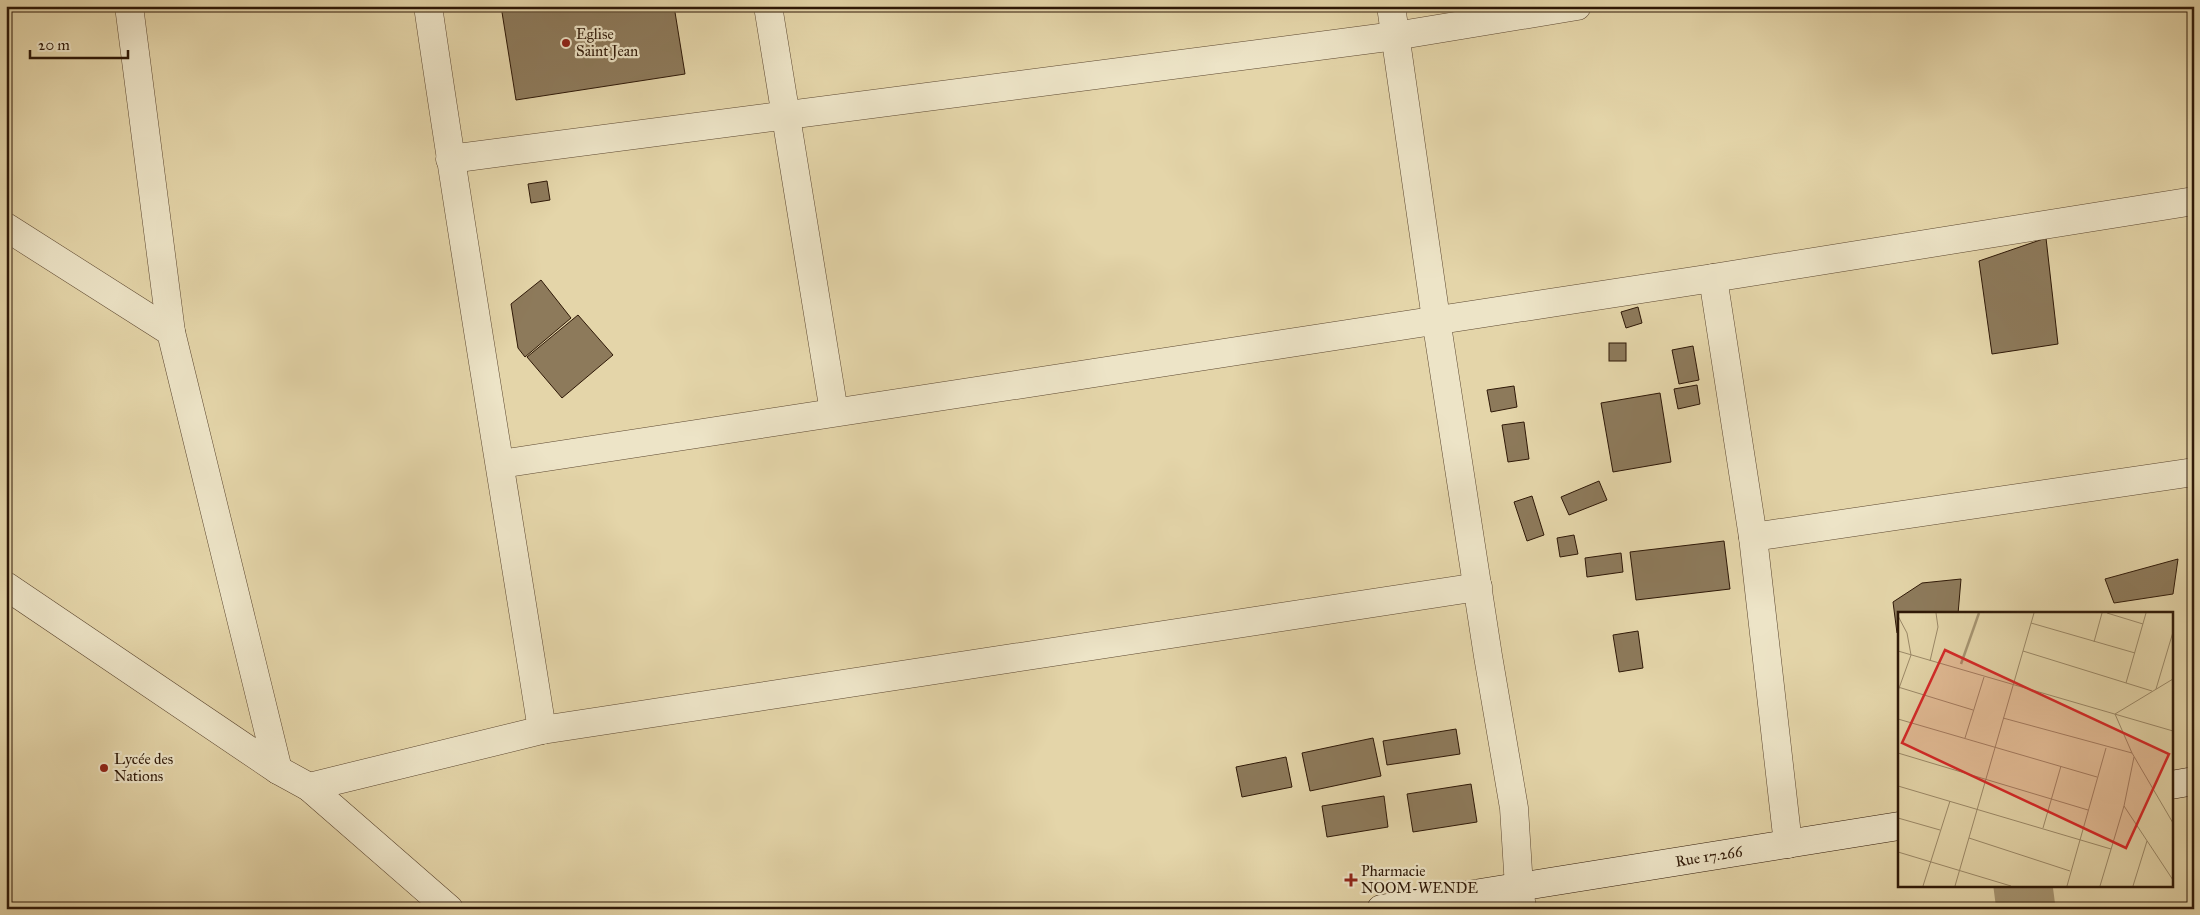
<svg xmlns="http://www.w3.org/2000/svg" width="2200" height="915" font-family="'IM FELL Great Primer',serif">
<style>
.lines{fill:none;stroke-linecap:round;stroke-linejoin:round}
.river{stroke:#a69572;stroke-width:59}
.building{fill:#8d7a5b;stroke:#2e1807}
.minor-casing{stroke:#5c4730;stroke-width:29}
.secondary-casing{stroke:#2e1807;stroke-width:29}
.minor{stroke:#ede4c7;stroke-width:28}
.secondary{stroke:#ede4c7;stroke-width:28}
.poi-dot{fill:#8f2418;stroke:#ede4c7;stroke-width:2}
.labels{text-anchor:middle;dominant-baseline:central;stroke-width:4.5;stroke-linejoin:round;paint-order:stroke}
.poi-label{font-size:15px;fill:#2e1807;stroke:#ede4c7;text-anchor:start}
.street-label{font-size:15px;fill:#2e1807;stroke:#ede4c7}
.inset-river{fill:none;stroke:#a69572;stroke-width:2.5}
.inset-road{fill:none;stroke:#9b8968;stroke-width:1}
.view{fill:#d62828;fill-opacity:0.15;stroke:#d62828;stroke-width:2.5}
.inset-edge{fill:none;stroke:#2e1807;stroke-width:2.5}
</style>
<rect width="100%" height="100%" fill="#e4d5a9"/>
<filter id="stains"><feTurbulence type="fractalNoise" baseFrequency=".004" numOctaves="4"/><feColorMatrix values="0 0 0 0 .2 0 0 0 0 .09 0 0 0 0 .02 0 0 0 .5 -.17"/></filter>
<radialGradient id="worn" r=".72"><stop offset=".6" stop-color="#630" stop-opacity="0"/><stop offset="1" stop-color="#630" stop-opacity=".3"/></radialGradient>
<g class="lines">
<!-- river -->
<polyline class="river" points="2023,886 2026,909"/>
</g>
<!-- building -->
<g class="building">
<polygon points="501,6 674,6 685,74 516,100"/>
<polygon points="547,181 550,200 531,203 528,184"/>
<polygon points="2046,238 2058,344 1992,354 1979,261"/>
<polygon points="541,280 571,318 525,357 518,348 511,304"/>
<polygon points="1638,307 1642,323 1626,328 1621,312"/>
<polygon points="578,315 613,355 562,398 527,357"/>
<rect x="1609" y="343" width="17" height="18"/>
<polygon points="1693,346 1699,380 1679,384 1672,350"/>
<polygon points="1697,385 1700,404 1678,409 1674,389"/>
<polygon points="1514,386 1517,407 1491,412 1487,390"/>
<polygon points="1660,393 1671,462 1613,472 1601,403"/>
<polygon points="1524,422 1529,459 1508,462 1502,425"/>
<polygon points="1599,481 1607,500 1569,515 1561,497"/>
<polygon points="1532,496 1544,535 1527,541 1514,502"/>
<polygon points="1574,535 1578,554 1560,557 1557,538"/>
<polygon points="1724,541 1730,589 1636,600 1630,552"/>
<polygon points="1621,553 1623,572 1587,577 1585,558"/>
<polygon points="2178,559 2173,594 2114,603 2105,579"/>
<polygon points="1961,579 1958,614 1899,614 1899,633 1897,633 1893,602 1922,583"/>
<polygon points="1638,631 1643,668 1619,672 1613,635"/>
<polygon points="1456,729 1460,754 1387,765 1383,741"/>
<polygon points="1373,738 1381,776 1310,791 1302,753"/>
<polygon points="1286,757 1292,787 1242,797 1236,767"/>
<polygon points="1471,784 1477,822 1413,832 1407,794"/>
<polygon points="1384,796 1388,827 1327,837 1322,806"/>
</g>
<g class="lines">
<!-- minor casing -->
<g class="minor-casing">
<g id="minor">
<polyline points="129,6 171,332"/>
<path d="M428 6C463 248 504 488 542 730"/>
<polyline points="768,6 834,412"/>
<polyline points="1391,6 1436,319 1488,656 1514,808 1519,887 1522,909"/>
<polyline points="450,159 1395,36 1577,6"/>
<polyline points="6,227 171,332 278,770"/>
<polyline points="1713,278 1753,537 1788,844"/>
<polyline points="501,464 1713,278 2194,201"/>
<polyline points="1753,537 2194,472"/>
<polyline points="6,586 278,770 309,787 449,909"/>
<polyline points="309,787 542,730 1478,587"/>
</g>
</g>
<!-- secondary casing -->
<g class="secondary-casing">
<g id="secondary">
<polyline points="2171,785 2194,781"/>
<path id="s1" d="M1381 909 1899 826"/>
</g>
</g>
<!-- minor -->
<use href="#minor" class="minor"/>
<!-- secondary -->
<use href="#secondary" class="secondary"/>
</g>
<!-- markers -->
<g class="poi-dot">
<circle cx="566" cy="43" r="5"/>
<circle cx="104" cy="768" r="5"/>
<path d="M1348.5 872.5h5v5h5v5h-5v5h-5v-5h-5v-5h5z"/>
</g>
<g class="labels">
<!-- poi labels -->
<g class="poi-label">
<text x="576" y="34">Eglise<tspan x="576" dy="17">Saint Jean</tspan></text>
<text x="114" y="759">Lycée des<tspan x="114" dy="17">Nations</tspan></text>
<text x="1361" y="871">Pharmacie<tspan x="1361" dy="17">NOOM-WENDE</tspan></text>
</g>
<!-- street labels -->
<g class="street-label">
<text stroke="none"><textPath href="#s1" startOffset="332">Rue 17.266</textPath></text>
</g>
</g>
<!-- overview -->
<g transform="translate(1898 612)">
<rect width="275" height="275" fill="#e4d5a9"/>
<path class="inset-river" d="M63 52 81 1"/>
<path class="inset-road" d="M209 1 245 12M0 4 9 21 13 43 0 79M133 11 237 41M196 30 204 1M0 39 275 119M125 39 254 79M32 49 40 15 38 1M275 67 217 102 234 141 275 211M228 71 248 1M0 75 75 98M258 77 275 20M105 106 234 141M0 107 199 165M67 126 86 65M0 141 190 198M236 145 226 194 275 268M0 174 213 237M0 206 42 218M145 216 163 154M71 226 172 259M0 240 113 274M25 274 52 189M57 274 136 1M169 274 208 136M202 274 226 194M235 274 249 229"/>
<path class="view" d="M47 38 271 142 228 236 4 131Z"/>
<rect width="275" height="275" class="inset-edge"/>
</g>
<!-- margin -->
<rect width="2200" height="915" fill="none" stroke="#e4d5a9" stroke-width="25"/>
<rect x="8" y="8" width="2185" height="900" fill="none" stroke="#2e1807" stroke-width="2.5"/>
<rect x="12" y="12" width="2175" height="890" fill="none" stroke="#2e1807"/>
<!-- scale -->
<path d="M30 50v8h98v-8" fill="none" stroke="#2e1807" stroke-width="2.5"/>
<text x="38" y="50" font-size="15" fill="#2e1807" stroke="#ede4c7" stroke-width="4" paint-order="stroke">20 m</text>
<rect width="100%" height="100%" filter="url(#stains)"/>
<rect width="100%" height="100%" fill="url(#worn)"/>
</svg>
